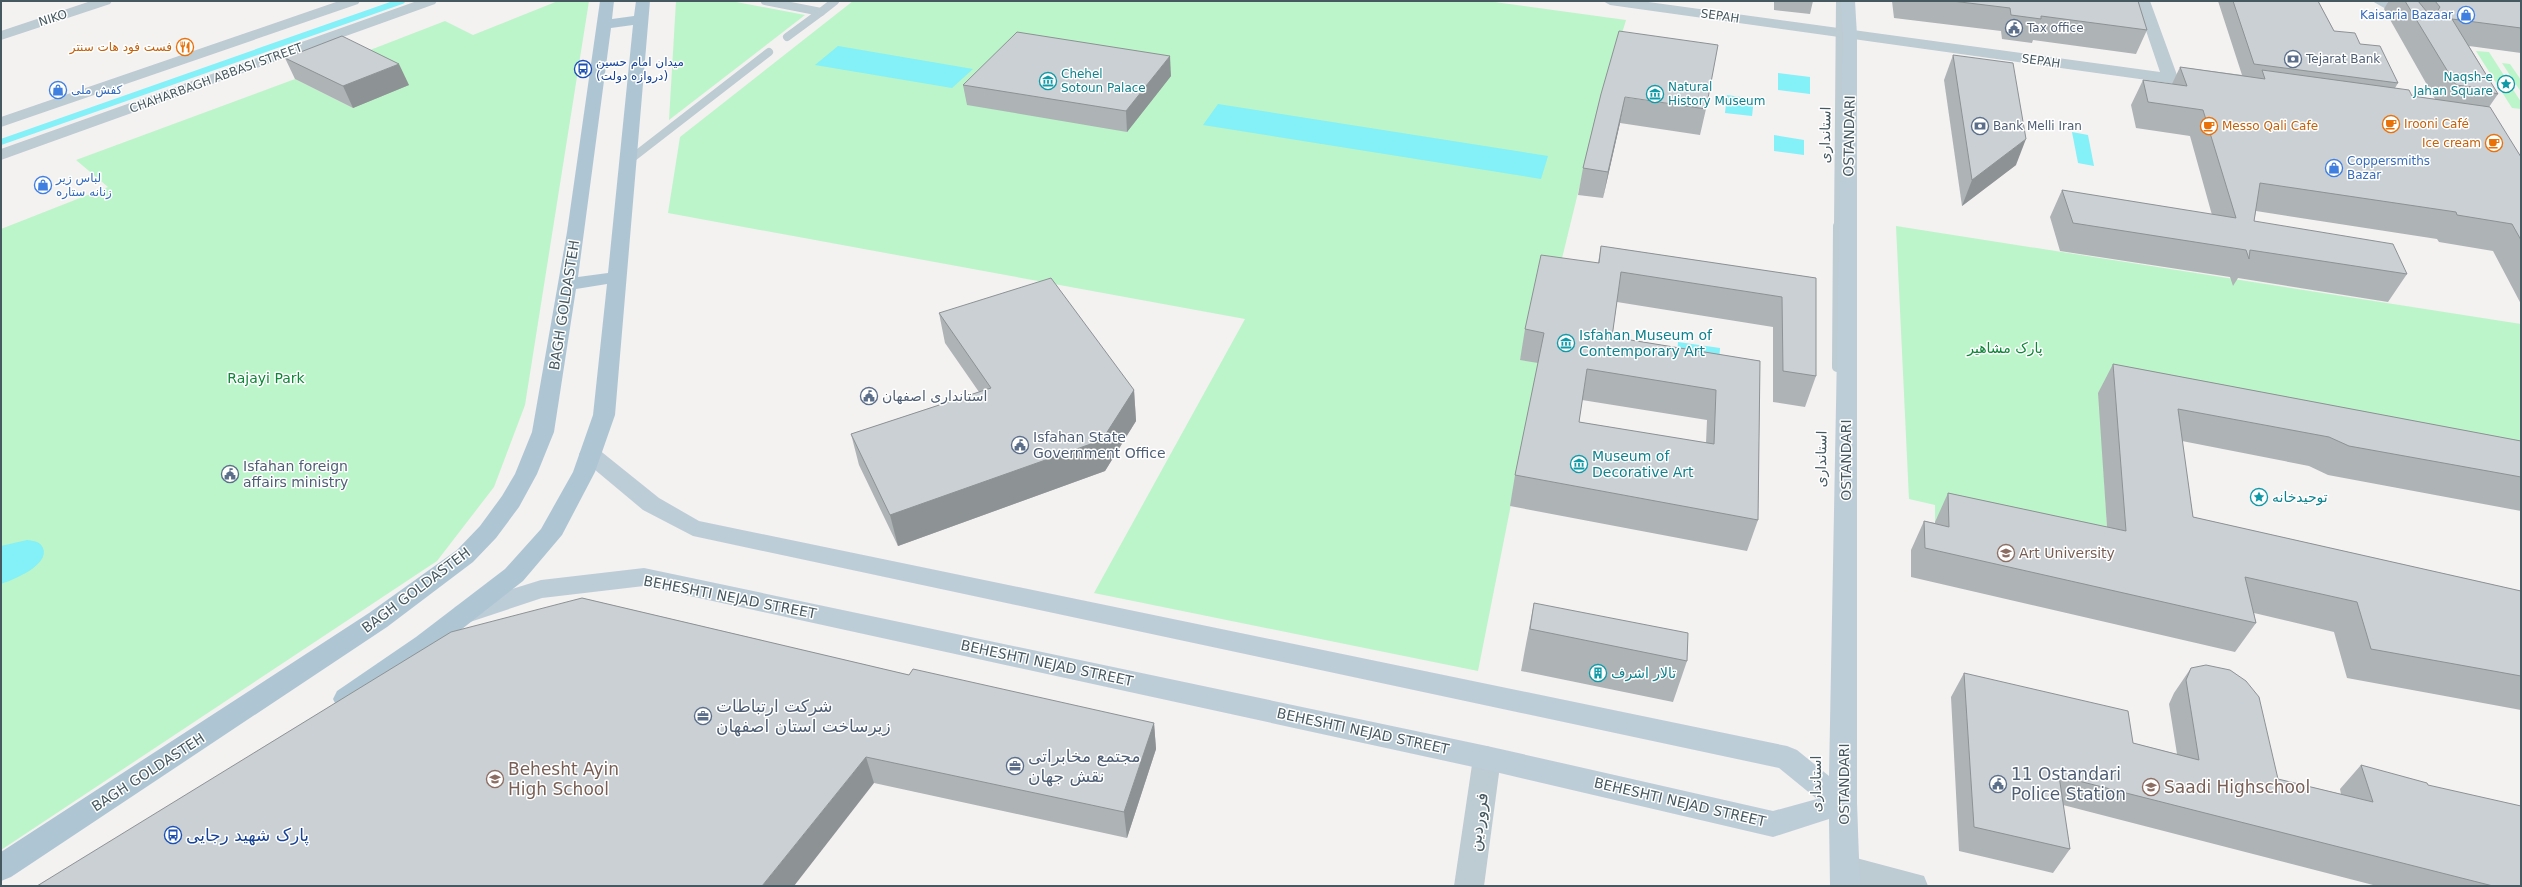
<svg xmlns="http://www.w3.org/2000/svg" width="2522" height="887" font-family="'DejaVu Sans',Cairo,sans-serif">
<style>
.green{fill:#bcf5c9}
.water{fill:#84f0f7}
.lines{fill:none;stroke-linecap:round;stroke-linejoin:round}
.stream{stroke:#84f0f7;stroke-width:6}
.lane-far1{stroke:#bdcbd2;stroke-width:8}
.lane{stroke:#bdcbd2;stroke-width:10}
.street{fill:#bdcbd2;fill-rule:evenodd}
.secondary{fill:#bdcdd7;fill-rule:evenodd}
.primary{fill:#aec6d3;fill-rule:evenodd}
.wall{fill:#aeb3b6;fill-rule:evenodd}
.shaded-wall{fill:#8d9294}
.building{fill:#cad0d4;stroke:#8d9294;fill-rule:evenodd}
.labels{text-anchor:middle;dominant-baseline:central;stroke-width:3;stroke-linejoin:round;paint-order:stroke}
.far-shop-label{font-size:12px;fill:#366cbe;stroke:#fff;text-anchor:start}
.far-street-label{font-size:12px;fill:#465961;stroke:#fff}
.far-service-label{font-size:12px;fill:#4e5e75;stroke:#fff;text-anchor:start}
.far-food-label{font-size:12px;fill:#c56008;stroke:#fff;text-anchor:end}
.far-transit-label{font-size:12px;fill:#164399;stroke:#fff;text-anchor:start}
.far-culture-label{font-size:12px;fill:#0d838f;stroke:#fff;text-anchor:start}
.street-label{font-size:14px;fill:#465961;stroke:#fff}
.culture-label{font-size:14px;fill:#0d838f;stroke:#fff;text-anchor:start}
.park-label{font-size:14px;fill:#0c8737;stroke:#fff}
.service-label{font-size:14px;fill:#4e5e75;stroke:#fff;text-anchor:start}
.education-label{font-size:14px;fill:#785e54;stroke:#fff;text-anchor:start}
.near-service-label{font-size:17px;fill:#4e5e75;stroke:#fff;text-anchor:start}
.near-education-label{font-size:17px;fill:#785e54;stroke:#fff;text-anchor:start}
.near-street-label{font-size:17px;fill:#465961;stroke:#fff}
.near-transit-label{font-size:17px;fill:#164399;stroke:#fff;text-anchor:start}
</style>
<rect width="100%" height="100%" fill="#f4f1f1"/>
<!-- green -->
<g class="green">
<polygon points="558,1 589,1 525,405 494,487 437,561 1,850 1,229 108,187 76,160 295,79 353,108 352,57 445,21 473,35"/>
<polygon points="676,1 731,1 805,15 669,120"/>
<polygon points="853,1 1487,1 1626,20 1596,119 1555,287 1520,359 1539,363 1478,671 1094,593 1245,319 668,213 680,137"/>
<polygon points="2476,51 2489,52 2521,102 2521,109 2512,108"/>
<polygon points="2502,63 2510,64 2521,80 2521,92"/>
<polygon points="1896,226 2521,324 2521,475 2099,393 2109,560 1935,522 1935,505 1909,499"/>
</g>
<!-- water -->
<g class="water">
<polygon points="838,46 973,69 952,88 815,65"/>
<polygon points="1778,73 1810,77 1810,94 1778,90"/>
<polygon points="1727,95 1754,99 1752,116 1725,113"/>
<polygon points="1218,104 1548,156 1541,179 1203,125"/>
<polygon points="2072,132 2088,135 2094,166 2078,163"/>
<polygon points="1774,135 1804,140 1804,155 1774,151"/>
<polygon points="1678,342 1720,348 1719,362 1677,354"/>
<path d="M27 540C34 541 40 541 43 548 50 565 13 580 1 584V546Z"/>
</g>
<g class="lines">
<!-- stream -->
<polyline class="stream" points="1,142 402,1"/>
<!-- lane-far1 -->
<g class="lane-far1">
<polyline points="765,1 821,12 787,37"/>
<polyline points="821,12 835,1"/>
<polyline points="627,162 769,52"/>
<polyline points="1838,227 1840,1"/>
</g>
<!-- lane -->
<polyline class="lane" points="1837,367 1838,226"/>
<!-- street -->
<g class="street">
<polygon points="91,1 112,1 110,4 1,40 1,31"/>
<polygon points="339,1 360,1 358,4 1,127 1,117"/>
<polygon points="417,1 437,1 435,4 1,160 1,149"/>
<polygon points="1603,1 1641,1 2160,72 2136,1 2150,1 2177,75 2204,78 2212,83 2204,88 1610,5"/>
<path d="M2372 1C2389 1 2407 4 2417 19L2410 23 2402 18Z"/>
<polygon points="1487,746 1497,750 1501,758 1484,886 1454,886 1473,758 1477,750"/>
<polygon points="1845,855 1924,876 1928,886 1863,886 1835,877 1830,868 1835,859"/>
</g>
<!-- secondary -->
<polygon class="secondary" points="1841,1 1855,1 1857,35 1857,803 1860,886 1830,886 1829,819 1773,837 1487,770 644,586 542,598 464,624 455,621 452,614 455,607 541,580 644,568 1487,746 1773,811 1817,799 1779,768 693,536 643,510 582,459 579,454 582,449 590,447 598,449 659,498 699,521 1787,746 1797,750 1829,776 1843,35"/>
<!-- primary -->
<path class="primary" d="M600 1H614L612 19 634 16 636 1H650L615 415 595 472 562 535 523 581 434 651 355 707 346 710 337 707 333 699 337 691 416 637 505 569 541 529 573 472 593 415 607 284 576 289 554 432 537 474 519 507 496 538 473 562 387 627 11 877 1 881V852L369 613 457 550 480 526 502 496 515 474 532 432 567 232ZM633 25 608 273 578 277 611 28Z"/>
</g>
<!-- wall -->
<g class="wall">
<polygon points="1774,1 1813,1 1810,14 1774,10"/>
<polygon points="1892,1 2138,1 2147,30 2136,54 2033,40 2032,43 2002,39 2001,31 1894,18"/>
<polygon points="2218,1 2318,1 2334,31 2360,44 2398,83 2395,88 2412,96 2435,99 2384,9 2388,2 2384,1 2521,1 2521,53 2469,46 2498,94 2489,107 2521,157 2521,304 2493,251 2439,242 2437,239 2256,211 2254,221 2407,274 2388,302 2238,278 2233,286 2230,277 2060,251 2050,217 2062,190 2212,215 2190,136 2136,128 2131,105 2143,80 2172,84 2180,67 2242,75"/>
<polygon points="1953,55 2016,165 1962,206 1944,80"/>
<polygon points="285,58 409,85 353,108 295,79"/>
<polygon points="1171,76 1127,132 967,105 963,85"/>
<polygon points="1601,94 1706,109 1700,135 1620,123 1603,198 1578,195 1583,168"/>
<path d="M1601 246 1816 278V376L1805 407 1773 402V327L1617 302 1612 337 1760 361 1758 520 1747 551 1510 506 1515 475 1538 363 1520 360 1525 329 1598 263ZM1582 400 1707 420 1706 443 1579 422Z"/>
<polygon points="939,313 1134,390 1136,421 1105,471 898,546 859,465 851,434 979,392 945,343"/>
<polygon points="2113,364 2521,441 2521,511 2328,475 2309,466 2182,441 2193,517 2521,591 2521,710 2347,678 2334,632 2254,613 2256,623 2235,652 1911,577 1911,550 1924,521 1935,523 1935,522 1948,493 2107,527 2098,393"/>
<polygon points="582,598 909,675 1154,723 1156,749 1127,838 874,783"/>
<polygon points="1534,603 1687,661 1673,702 1521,671 1526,644"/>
<polygon points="2191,668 2278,779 2341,794 2340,789 2361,765 2428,785 2521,886 2377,886 2063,805 2070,849 2053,873 1959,851 1951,697 1964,673 2133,743 2177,754 2169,704 2174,693"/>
</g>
<!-- shaded-wall -->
<g class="shaded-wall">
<polygon points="1170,56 1171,76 1127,132 1126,111"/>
<polygon points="399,64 409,85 353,108 343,86"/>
<polygon points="1625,97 1620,123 1603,198 1608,172"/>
<polygon points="2026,139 2016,165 1962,206 1972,180"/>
<polygon points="1134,390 1136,421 1105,471 898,546 890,515"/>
<polygon points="1154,723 1156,749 1127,838 1124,812"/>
<polygon points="866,757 874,783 794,886 762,886"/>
</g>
<!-- building -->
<g class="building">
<polygon points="1952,1 2138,1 2147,30 2041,16 2041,19 2011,15 2010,8"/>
<polygon points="2233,1 2318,1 2334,31 2355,33 2360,44 2380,46 2398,83 2254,64"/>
<polygon points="2405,1 2418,1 2427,12 2437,12 2440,7 2435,1 2521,1 2521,28 2452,19 2498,94 2494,93 2487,89 2456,85"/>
<polygon points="1619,31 1718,45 1706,109 1625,97 1608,172 1583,168 1601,94"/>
<polygon points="1017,32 1170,56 1126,111 963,85"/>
<polygon points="342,36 399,64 343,86 285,58"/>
<polygon points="1953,55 2013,63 2026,139 1972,180"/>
<polygon points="2180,67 2265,79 2262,70 2409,90 2412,96 2490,107 2521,157 2521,240 2512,224 2457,215 2456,212 2260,183 2254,221 2393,244 2407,274 2250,250 2249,259 2246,250 2073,223 2062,190 2236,218 2203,110 2148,102 2143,80 2187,86"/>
<path d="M1601 246 1816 278V376L1783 371 1782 297 1621 272 1612 337 1760 361 1758 520 1515 475 1544 333 1525 329 1541 255 1599 263ZM1587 369 1716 390 1714 444 1579 422Z"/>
<polygon points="1051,278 1134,390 1102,440 890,515 851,434 991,388 939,313"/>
<polygon points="2113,364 2521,441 2521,477 2349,446 2329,437 2178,409 2193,517 2521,591 2521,676 2371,649 2357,602 2245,577 2256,623 1925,548 1924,521 1949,527 1948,493 2126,531"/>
<polygon points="582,598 909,675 913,669 1154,723 1124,812 866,757 762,886 37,886 451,632"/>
<polygon points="1534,603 1688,633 1687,661 1530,629"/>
<polygon points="2206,665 2230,670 2246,681 2259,697 2278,779 2373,802 2361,765 2427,783 2428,785 2521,806 2521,886 2493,886 2059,776 2070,849 1974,827 1964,673 2128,711 2133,743 2199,760 2186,680 2191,668"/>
</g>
<!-- icons -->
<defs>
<g id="shop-ring" transform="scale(0.9)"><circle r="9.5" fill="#fff" stroke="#3f7fe0" stroke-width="1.5"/><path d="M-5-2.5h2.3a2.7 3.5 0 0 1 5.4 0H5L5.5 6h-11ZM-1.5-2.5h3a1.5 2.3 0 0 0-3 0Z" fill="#3f7fe0"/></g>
<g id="civic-ring" transform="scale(0.9)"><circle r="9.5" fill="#fff" stroke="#5c6f8a" stroke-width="1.5"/><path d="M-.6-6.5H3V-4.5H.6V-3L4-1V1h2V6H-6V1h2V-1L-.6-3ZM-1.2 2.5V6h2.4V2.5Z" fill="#5c6f8a"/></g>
<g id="restaurant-ring" transform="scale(0.9)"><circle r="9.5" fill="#fff" stroke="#e8710a" stroke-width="1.5"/><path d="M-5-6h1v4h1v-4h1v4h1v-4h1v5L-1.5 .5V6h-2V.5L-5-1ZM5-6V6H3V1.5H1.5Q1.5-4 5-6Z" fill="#e8710a"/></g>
<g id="bank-ring" transform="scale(0.9)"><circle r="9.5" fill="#fff" stroke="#5c6f8a" stroke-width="1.5"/><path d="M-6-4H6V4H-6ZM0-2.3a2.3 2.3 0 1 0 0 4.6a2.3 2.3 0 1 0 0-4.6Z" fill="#5c6f8a"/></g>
<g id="bus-ring" transform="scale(0.9)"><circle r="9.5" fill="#fff" stroke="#1a4fb4" stroke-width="1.5"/><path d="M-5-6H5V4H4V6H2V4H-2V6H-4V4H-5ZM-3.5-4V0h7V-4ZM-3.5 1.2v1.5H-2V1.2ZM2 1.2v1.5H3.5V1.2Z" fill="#1a4fb4"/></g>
<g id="museum-ring" transform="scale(0.9)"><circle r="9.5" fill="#fff" stroke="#0f9aa8" stroke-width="1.5"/><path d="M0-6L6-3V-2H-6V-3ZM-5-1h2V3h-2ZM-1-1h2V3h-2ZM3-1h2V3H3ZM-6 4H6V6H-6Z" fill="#0f9aa8"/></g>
<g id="sight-ring" transform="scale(0.9)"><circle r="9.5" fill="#fff" stroke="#0f9aa8" stroke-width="1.5"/><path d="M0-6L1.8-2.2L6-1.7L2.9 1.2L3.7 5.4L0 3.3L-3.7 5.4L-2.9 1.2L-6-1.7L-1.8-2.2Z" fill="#0f9aa8"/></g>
<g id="cafe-ring" transform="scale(0.9)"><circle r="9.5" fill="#fff" stroke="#e8710a" stroke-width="1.5"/><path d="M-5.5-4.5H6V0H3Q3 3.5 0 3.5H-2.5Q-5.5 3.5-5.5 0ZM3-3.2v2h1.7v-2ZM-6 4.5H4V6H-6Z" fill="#e8710a"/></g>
<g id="university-ring" transform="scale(0.9)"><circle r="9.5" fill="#fff" stroke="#8d6e63" stroke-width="1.5"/><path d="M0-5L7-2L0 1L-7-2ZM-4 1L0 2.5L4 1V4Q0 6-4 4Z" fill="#8d6e63"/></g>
<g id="building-ring" transform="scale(0.9)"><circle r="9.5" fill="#fff" stroke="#0f9aa8" stroke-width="1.5"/><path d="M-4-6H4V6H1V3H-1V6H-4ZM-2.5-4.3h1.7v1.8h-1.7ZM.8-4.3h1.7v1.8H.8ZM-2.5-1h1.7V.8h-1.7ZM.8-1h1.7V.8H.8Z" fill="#0f9aa8"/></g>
<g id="office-ring" transform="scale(0.9)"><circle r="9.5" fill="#fff" stroke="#5c6f8a" stroke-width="1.5"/><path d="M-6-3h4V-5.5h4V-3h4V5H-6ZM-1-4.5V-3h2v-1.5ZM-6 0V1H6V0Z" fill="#5c6f8a"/></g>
<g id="school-ring" transform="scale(0.9)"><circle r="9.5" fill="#fff" stroke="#8d6e63" stroke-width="1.5"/><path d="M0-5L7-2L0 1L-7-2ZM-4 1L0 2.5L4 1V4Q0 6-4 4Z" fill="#8d6e63"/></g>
</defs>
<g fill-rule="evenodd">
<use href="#shop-ring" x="2466" y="15"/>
<use href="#civic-ring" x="2014" y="28"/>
<use href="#restaurant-ring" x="185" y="47"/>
<use href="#bank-ring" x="2293" y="59"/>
<use href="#bus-ring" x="583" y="69"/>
<use href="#museum-ring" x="1048" y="81"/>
<use href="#sight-ring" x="2506" y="84"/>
<use href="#shop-ring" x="58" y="90"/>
<use href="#museum-ring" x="1655" y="94"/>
<use href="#cafe-ring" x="2391" y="124"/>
<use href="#bank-ring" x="1980" y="126"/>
<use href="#cafe-ring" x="2209" y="126"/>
<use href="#cafe-ring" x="2494" y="143"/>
<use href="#shop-ring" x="2334" y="168"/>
<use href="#shop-ring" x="43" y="185"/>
<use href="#museum-ring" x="1566" y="343"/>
<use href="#civic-ring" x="869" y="396"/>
<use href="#civic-ring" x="1020" y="445"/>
<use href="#museum-ring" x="1579" y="464"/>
<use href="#civic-ring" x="230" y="474"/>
<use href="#sight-ring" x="2259" y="497"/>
<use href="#university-ring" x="2006" y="553"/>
<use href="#building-ring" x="1598" y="673"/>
<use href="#office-ring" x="703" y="716"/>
<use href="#office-ring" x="1015" y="766"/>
<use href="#school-ring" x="495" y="779"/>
<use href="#civic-ring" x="1998" y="784"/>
<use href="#school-ring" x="2151" y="787"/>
<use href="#bus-ring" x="173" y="835"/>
</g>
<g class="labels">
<!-- far-shop labels -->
<g class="far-shop-label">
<text x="2453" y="15" text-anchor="end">Kaisaria Bazaar</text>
<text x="71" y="90">کفش ملی</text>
<text x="2347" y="161">Coppersmiths<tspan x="2347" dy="14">Bazar</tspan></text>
<text x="56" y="178">لباس زیر<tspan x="56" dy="14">زنانه ستاره</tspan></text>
</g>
<!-- far-street labels -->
<g class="far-street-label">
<text transform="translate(1720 16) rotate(8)">SEPAH</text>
<text transform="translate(53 18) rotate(-18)">NIKO</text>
<text transform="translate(2041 61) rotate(8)">SEPAH</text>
<text transform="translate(216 78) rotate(-20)">CHAHARBAGH ABBASI STREET</text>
</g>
<!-- far-service labels -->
<g class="far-service-label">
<text x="2027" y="28">Tax office</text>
<text x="2306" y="59">Tejarat Bank</text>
<text x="1993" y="126">Bank Melli Iran</text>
</g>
<!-- far-food labels -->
<g class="far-food-label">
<text x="172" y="47">فست فود هات سنتر</text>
<text x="2404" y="124" text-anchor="start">Irooni Café</text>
<text x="2222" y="126" text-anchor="start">Messo Qali Cafe</text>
<text x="2481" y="143">Ice cream</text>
</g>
<!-- far-transit labels -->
<g class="far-transit-label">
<text x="596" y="62">میدان امام حسین<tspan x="596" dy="14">(دروازه دولت)</tspan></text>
</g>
<!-- far-culture labels -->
<g class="far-culture-label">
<text x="1061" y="74">Chehel<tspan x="1061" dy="14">Sotoun Palace</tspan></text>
<text x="2493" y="77" text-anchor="end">Naqsh-e<tspan x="2493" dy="14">Jahan Square</tspan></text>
<text x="1668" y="87">Natural<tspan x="1668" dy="14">History Museum</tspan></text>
</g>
<!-- street labels -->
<g class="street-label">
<text transform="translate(1825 135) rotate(-89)">استانداری</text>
<text transform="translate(1849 136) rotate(-89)">OSTANDARI</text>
<text transform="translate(564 305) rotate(-81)">BAGH GOLDASTEH</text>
<text transform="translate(1821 459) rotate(-89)">استانداری</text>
<text transform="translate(1846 460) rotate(-90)">OSTANDARI</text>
<text transform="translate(416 590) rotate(-37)">BAGH GOLDASTEH</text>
<text transform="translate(730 597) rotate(11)">BEHESHTI NEJAD STREET</text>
<text transform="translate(1047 663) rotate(12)">BEHESHTI NEJAD STREET</text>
<text transform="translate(1363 731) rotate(12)">BEHESHTI NEJAD STREET</text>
<text transform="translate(148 772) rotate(-33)">BAGH GOLDASTEH</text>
<text transform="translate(1816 784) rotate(-90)">استانداری</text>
<text transform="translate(1844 784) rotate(-90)">OSTANDARI</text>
<text transform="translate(1680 802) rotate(13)">BEHESHTI NEJAD STREET</text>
</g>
<!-- culture labels -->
<g class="culture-label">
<text x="1579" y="335">Isfahan Museum of<tspan x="1579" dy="16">Contemporary Art</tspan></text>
<text x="1592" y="456">Museum of<tspan x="1592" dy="16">Decorative Art</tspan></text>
<text x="2272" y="497">توحیدخانه</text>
<text x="1611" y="673">تالار اشرف</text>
</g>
<!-- park labels -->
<g class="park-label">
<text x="2005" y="348">پارک مشاهیر</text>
<text x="266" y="378">Rajayi Park</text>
</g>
<!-- service labels -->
<g class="service-label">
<text x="882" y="396">استانداری اصفهان</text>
<text x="1033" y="437">Isfahan State<tspan x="1033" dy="16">Government Office</tspan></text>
<text x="243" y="466">Isfahan foreign<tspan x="243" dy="16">affairs ministry</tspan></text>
</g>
<!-- education labels -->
<g class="education-label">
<text x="2019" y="553">Art University</text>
</g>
<!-- near-service labels -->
<g class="near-service-label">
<text x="716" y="706">شرکت ارتباطات<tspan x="716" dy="20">زیرساخت استان اصفهان</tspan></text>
<text x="1028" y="756">مجتمع مخابراتی<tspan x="1028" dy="20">نقش جهان</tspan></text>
<text x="2011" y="774">11 Ostandari<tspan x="2011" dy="20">Police Station</tspan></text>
</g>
<!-- near-education labels -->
<g class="near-education-label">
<text x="508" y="769">Behesht Ayin<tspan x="508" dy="20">High School</tspan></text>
<text x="2164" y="787">Saadi Highschool</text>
</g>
<!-- near-street labels -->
<g class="near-street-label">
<text transform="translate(1478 822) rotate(-82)">فروردین</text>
</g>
<!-- near-transit labels -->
<g class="near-transit-label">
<text x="186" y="835">پارک شهید رجایی</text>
</g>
</g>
<!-- border -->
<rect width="2522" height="887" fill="none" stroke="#465961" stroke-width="4"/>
</svg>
